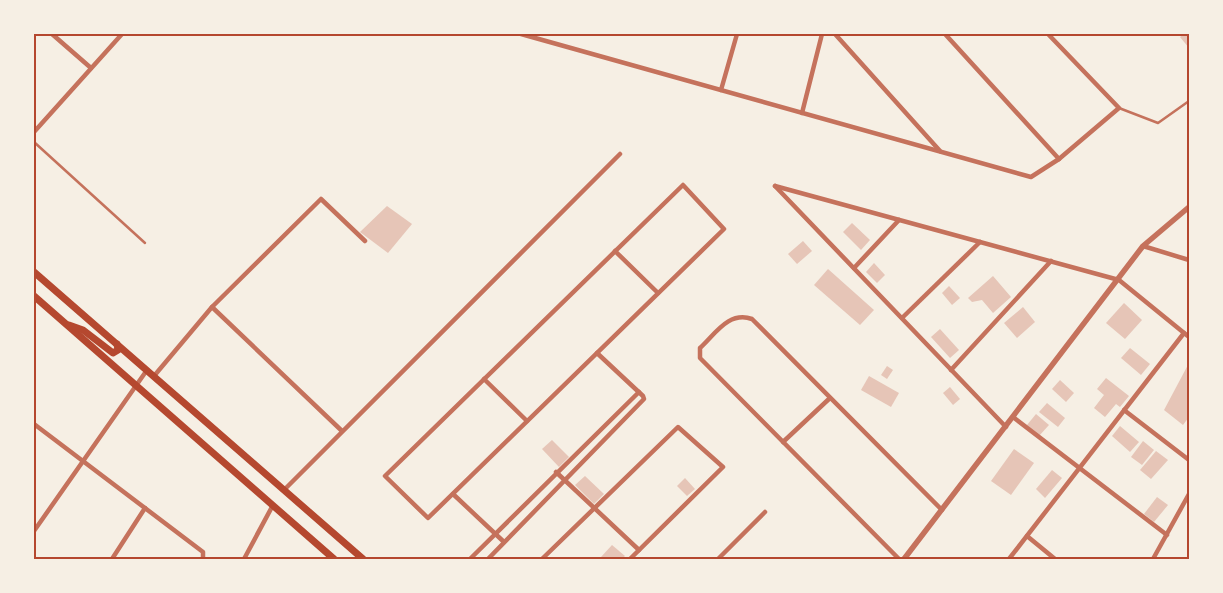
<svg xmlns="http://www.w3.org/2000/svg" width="1223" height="593" font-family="'Noto Sans',sans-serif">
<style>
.building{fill:#e6c5b7}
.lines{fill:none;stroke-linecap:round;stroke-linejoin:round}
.service{stroke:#c5725c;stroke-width:2.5}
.minor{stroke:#c5725c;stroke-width:4.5}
.tertiary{stroke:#c5725c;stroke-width:5.5}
.secondary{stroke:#b5482f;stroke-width:7}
.neatline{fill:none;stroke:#b5482f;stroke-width:2}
</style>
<rect width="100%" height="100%" fill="#f6efe4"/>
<!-- building -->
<g class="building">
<polygon points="1184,34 1189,34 1189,48 1180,37"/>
<polygon points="387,206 412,224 388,253 360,232"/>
<polygon points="852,223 870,240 861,250 843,232"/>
<polygon points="803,241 812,251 797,264 788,254"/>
<polygon points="874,263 885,275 877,283 866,272"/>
<polygon points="828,269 874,310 860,325 814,285"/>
<polygon points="993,276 1011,297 993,313 982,300 972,302 968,298"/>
<polygon points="949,286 960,298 952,305 942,293"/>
<polygon points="1124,303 1142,320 1125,339 1106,323"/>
<polygon points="1023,307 1035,322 1017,338 1004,323"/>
<polygon points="940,329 959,350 950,358 931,337"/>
<polygon points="1130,348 1150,364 1141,375 1121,358"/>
<polygon points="1189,363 1189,417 1183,425 1164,410"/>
<polygon points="887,366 893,370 887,379 881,375"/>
<polygon points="869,376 899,393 891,407 861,390"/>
<polygon points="1106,378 1129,396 1120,407 1116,404 1105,417 1094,408 1104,395 1097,389"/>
<polygon points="1060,380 1074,393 1066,402 1052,389"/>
<polygon points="950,387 960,399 953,405 943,393"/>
<polygon points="1047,403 1065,418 1058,427 1039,412"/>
<polygon points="1036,414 1049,425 1039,436 1027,425"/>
<polygon points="1120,426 1139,442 1130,452 1112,436"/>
<polygon points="552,440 569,457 559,467 542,449"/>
<polygon points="1143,441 1154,450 1142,465 1131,457"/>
<polygon points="1014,449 1034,463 1011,495 991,481"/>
<polygon points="1156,451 1168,460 1151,479 1140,470"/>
<polygon points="1052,470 1062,478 1045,498 1036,489"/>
<polygon points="585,476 604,494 594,504 575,485"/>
<polygon points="685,478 695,489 687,496 677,486"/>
<polygon points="1157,497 1168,505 1154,522 1144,514"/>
<polygon points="612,545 625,556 622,559 603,559 601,557"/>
</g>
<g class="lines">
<!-- service -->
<g class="service">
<polyline points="1119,108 1158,123 1189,101"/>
<polyline points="34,142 145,243"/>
</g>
<!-- minor -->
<g class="minor">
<polyline points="52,34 91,68"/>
<polyline points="521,34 1031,177 1059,159 1119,108 1048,34"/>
<polyline points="835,34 940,151"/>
<polyline points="945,34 1059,159"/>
<polyline points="721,90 737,34"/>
<polyline points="802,113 822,34"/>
<polyline points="34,132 122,34"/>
<polygon points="683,185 724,229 428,518 385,476"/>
<polyline points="775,186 1119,280 1189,337"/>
<polyline points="775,186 1006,427"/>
<polyline points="1143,246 1189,260"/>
<polyline points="615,251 658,293"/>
<polyline points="854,268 899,220"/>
<polyline points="212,307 342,431"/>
<polyline points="902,318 980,242"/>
<polyline points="951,370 1051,261"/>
<polyline points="154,376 212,307 321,199 365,241"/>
<polyline points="484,379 527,421"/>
<polyline points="1124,410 1189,460"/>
<polyline points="1013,417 1167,535"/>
<polyline points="34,424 203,552 203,559"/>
<polyline points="783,442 830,398"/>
<polyline points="556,472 639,550"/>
<polyline points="284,490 620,154"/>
<polyline points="453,494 504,542"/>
<polyline points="34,531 147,370"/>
<polyline points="1027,536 1055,559"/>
<polyline points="112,559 145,508"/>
<polyline points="244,559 273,505"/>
<polyline points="470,559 639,392"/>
<polyline points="488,559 644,399 643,396 597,353"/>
<polyline points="542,559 678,427 723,467 630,559"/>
<polyline points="718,559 765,512"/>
<path d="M899 559 700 358V348C716 333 729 311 752 319L942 510"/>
<polyline points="1009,559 1184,333"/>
<polyline points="1153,559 1189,494"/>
</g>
<!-- tertiary -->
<polyline class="tertiary" points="904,559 1143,246 1189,207"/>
<!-- secondary -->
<g class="secondary">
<polyline points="34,272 363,559"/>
<polyline points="34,296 334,559"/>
<polyline points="69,325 83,330 113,353 118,350 117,344"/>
</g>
</g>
<!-- border -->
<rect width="1223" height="593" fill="none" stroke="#f6efe4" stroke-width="70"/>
<rect x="35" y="35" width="1153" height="523" class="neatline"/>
</svg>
